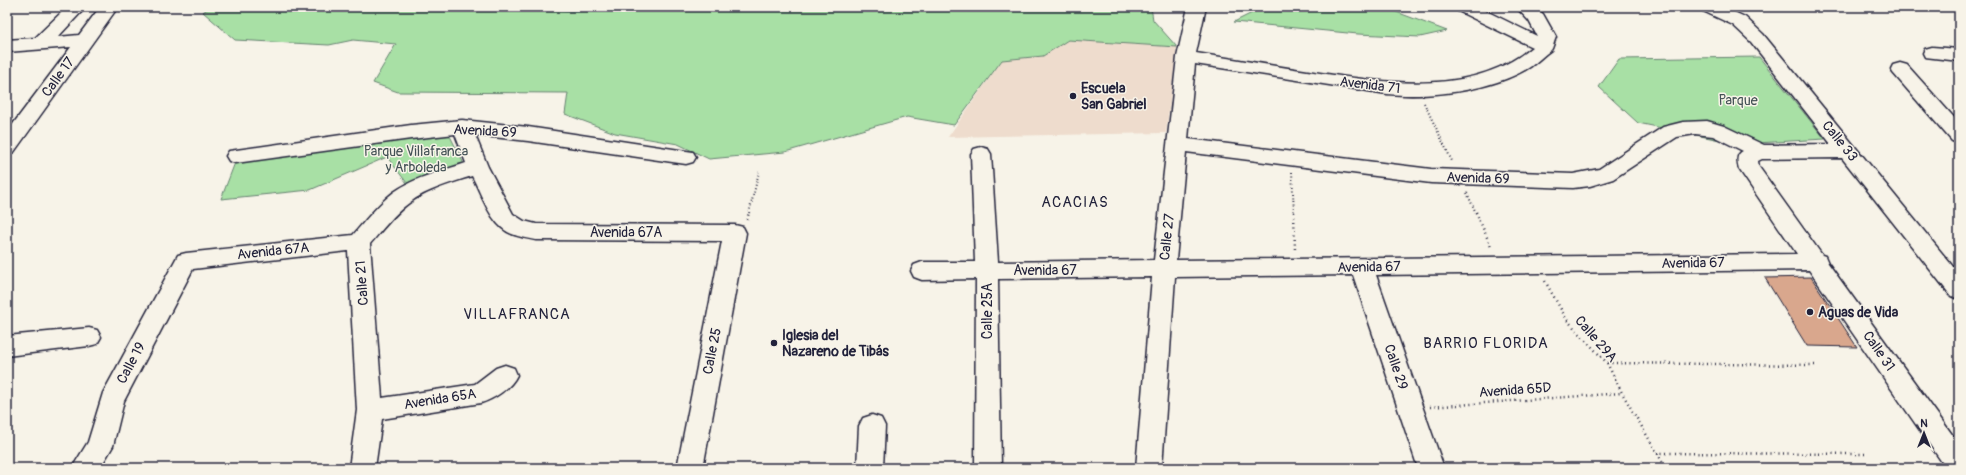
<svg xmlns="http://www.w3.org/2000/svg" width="1966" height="475" font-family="Pangolin,sans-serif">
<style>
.built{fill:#eedccd}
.green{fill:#a8e0a5;stroke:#658170}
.water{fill:#90bdea;stroke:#647fa4}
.building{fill:#d9a78d;stroke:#22223b}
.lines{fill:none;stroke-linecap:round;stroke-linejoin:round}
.minor-casing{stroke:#22223b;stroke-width:3}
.path-far1{stroke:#22223b;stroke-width:2;stroke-dasharray:1 2.5;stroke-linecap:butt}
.path{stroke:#22223b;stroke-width:2.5;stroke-dasharray:1 3.5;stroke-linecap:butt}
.minor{fill:#f7f3e8;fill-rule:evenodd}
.poi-dot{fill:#22223b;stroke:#f7f3e8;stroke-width:1.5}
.labels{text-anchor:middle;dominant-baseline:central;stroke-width:3;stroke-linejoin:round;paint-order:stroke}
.street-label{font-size:14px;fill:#22223b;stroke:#f7f3e8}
.poi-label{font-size:14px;font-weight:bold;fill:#22223b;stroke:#f7f3e8;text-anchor:start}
.park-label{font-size:14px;fill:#445256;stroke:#f7f3e8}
.neighbourhood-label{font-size:15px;letter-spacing:1px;fill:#22223b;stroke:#f7f3e8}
</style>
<rect width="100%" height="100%" fill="#f7f3e8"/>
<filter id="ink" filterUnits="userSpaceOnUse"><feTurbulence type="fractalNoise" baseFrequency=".025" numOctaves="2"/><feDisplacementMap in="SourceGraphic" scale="8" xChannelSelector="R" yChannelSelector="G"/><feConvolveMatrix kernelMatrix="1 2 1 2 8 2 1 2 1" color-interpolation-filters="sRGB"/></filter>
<g filter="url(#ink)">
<!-- built -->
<polygon class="built" points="1068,40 1177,47 1166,133 948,137 1002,60 1043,56"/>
<!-- green -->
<g class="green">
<path d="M210 7H549C575 14 605 9 631 7H1151L1153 20 1177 47 1068 40 1043 56 1002 60 954 125 907 117 785 152 709 159 678 144 615 133 565 114 568 93 398 92 373 83 396 44 353 40 329 45 235 40 203 12Z"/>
<polygon points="1264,7 1383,7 1447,31 1420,37 1358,34 1234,22"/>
<polygon points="1759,57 1825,139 1739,144 1638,123 1599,87 1619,59"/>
<polygon points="449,134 464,164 407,183 387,157 310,190 221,199 236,160"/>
</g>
<!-- water -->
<path class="water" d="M549 7H631C605 9 575 14 549 7Z"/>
<!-- building -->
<polygon class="building" points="1811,277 1857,347 1807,346 1765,278"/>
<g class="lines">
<!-- minor casing -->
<g class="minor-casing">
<g id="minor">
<polygon points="67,7 86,7 58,37 79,35 100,7 118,7 14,152 7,154 7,132 71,47 7,52 7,40 35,38"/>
<path d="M1188 7H1206L1196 53C1233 59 1270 65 1307 71 1380 82 1470 99 1532 47L1458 11 1455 7H1478L1537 36 1529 21 1516 7H1535L1543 14 1556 37C1554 41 1553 48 1551 50 1544 55 1537 62 1530 67 1492 91 1430 98 1387 94L1195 64 1188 139 1431 169 1573 174 1599 169 1663 127 1683 122 1707 121 1724 126 1764 145 1831 144 1751 42 1733 25 1703 11 1700 7H1723L1745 17 1763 34 1959 274V299L1951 296 1842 158 1762 159 1758 161 1759 167 1822 255 1825 256 1828 263 1959 444V468H1946L1809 270 1376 275 1444 468H1418L1353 275 1175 277 1162 468H1136L1152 277 998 279 1001 468H975L976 279 922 280 914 277 911 271 914 265 922 262H975L971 154 974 149 981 147 988 149 991 154 998 262 1154 260 1177 57ZM1695 134 1713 136 1743 151C1736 154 1737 162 1739 169L1797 254 1176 260 1186 152 1431 183 1573 188 1590 186 1613 179 1677 137Z"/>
<polygon points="1932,47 1959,49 1959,61 1925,57 1923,53 1925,49"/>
<polygon points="1900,63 1907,65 1959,123 1959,143 1952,141 1893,73 1891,69 1893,65"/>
<path d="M462 120 528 127 693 152 696 157 693 162 686 164 528 141 475 135 488 167 513 214 524 221 536 224 735 225 743 227 746 233 703 468H677L722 241 536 240C528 238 519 237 512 234 491 226 482 195 472 176 451 183 427 189 409 203 394 214 382 230 370 244L382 398 475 384 496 368 505 365 514 368 517 375C511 388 494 399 481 403L382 419 375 468H349L357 410 348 251 193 269 124 401 113 446 100 468H72L88 442 103 393 178 255 186 253 353 235C366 220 378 204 394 192 415 177 442 171 466 163L455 134 411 139 236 163 229 161 226 156 229 151 411 125Z"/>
<polygon points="89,328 97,330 101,337 97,344 89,346 7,356 7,336"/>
<polygon points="872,415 881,418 885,426 883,468 857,468 859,426 863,418"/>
</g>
</g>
<!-- path-far1 -->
<g class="path-far1">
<polyline points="1424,103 1452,161"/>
<polyline points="1292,172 1294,213"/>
<polyline points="1467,193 1476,213"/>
<polyline points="749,213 759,172"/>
</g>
<!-- path -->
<g class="path">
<polyline points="1294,212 1295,251"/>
<polyline points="1476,212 1492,249"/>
<polyline points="747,220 749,212"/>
<polyline points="1545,281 1567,320 1607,363 1622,393 1666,468"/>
<polyline points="1607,363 1816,365"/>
<polyline points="1430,407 1622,393"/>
<polyline points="1657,453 1868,454"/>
</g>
<!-- minor -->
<use href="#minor" class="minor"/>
</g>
</g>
<!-- markers -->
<g class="poi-dot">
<circle cx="1073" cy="96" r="4"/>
<circle cx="1810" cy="312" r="4"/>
<circle cx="774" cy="343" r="4"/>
</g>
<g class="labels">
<!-- street labels -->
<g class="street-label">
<text transform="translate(58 77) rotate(-54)">Calle 17</text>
<text transform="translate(1370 85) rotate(7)">Avenida 71</text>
<text transform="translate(485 131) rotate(3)">Avenida 69</text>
<text transform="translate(1840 141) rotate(51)">Calle 33</text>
<text transform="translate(1478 178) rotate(2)">Avenida 69</text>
<text x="626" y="232">Avenida 67A</text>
<text transform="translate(1167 237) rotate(-84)">Calle 27</text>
<text transform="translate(273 251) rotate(-6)">Avenida 67A</text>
<text transform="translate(1693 263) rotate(-1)">Avenida 67</text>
<text transform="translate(1369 267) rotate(-1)">Avenida 67</text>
<text x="1045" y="270">Avenida 67</text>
<text transform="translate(362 283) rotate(-94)">Calle 21</text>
<text transform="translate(987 311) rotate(-90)">Calle 25A</text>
<text transform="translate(1596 339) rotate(49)">Calle 29A</text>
<text transform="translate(712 351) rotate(-79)">Calle 25</text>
<text transform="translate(1879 351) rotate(55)">Calle 31</text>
<text transform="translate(131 363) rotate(-62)">Calle 19</text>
<text transform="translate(1396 367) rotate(71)">Calle 29</text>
<text transform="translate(1515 390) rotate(-4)">Avenida 65D</text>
<text transform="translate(440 399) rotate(-9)">Avenida 65A</text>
</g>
<!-- poi labels -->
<g class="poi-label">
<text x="1081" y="88">Escuela<tspan x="1081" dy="16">San Gabriel</tspan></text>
<text x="1818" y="312">Aguas de Vida</text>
<text x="782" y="335">Iglesia del<tspan x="782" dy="16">Nazareno de Tibás</tspan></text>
</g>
<!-- park labels -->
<g class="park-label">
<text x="1738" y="100">Parque</text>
<text x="416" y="151">Parque Villafranca<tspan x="416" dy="16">y Arboleda</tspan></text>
</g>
<!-- neighbourhood labels -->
<g class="neighbourhood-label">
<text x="1075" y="202">ACACIAS</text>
<text x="517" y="314">VILLAFRANCA</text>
<text x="1486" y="343">BARRIO FLORIDA</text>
</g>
</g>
<!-- margin -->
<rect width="1966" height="475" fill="none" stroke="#f7f3e8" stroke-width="24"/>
<rect x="12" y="12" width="1942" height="451" fill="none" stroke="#22223b" stroke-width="1.5" filter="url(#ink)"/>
<!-- north arrow -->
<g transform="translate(1924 433)" stroke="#f7f3e8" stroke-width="3" paint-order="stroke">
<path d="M0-3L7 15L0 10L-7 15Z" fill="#22223b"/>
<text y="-6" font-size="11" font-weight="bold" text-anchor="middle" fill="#22223b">N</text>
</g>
</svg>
